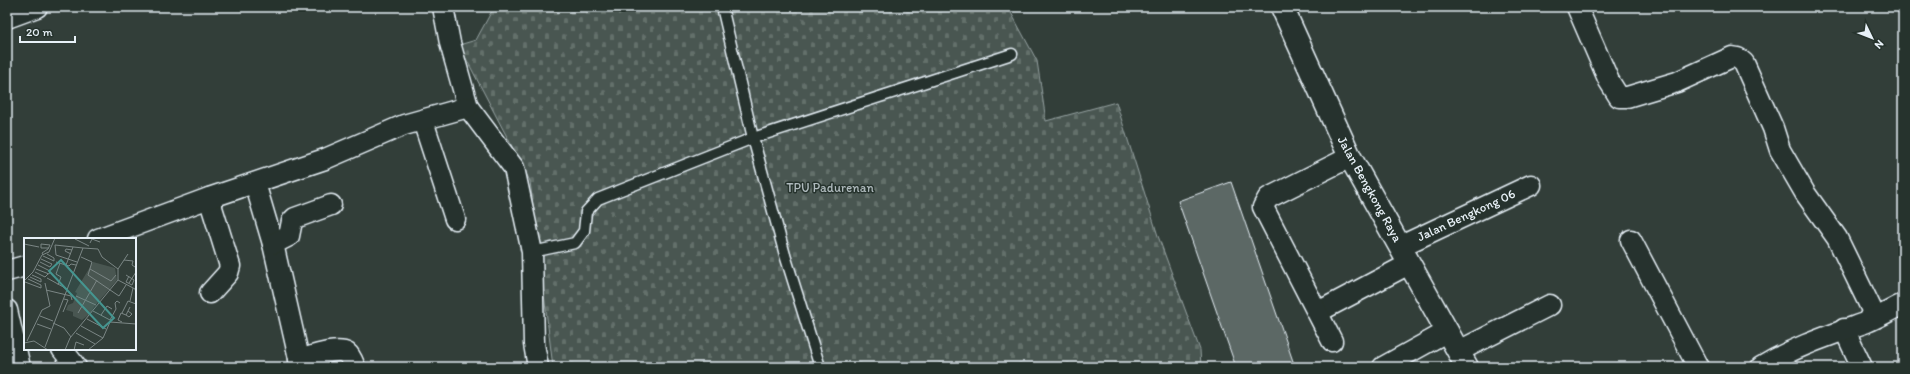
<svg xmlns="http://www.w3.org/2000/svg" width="1910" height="374" font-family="Itim,sans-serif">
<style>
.cemetery{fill:url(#cemetery-stones);stroke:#98a4a4}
.building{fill:#5c6865;stroke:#e8f1f8}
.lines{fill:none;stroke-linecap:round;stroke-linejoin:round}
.lane-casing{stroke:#e8f1f8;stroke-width:13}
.street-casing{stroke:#e8f1f8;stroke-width:23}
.secondary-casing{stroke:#e8f1f8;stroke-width:25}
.lane{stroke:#26332d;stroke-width:10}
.street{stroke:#26332d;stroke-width:20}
.secondary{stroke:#26332d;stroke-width:22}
.labels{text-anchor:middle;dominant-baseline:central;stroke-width:3;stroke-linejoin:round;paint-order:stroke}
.park-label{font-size:13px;fill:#b0bbbe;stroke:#26332d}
.street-label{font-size:13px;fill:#e8f1f8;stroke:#26332d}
.inset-road{fill:none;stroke:#7b8685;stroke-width:1}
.view{fill:#459590;fill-opacity:0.15;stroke:#459590;stroke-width:2}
.inset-edge{fill:none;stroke:#e8f1f8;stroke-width:2}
</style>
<defs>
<pattern id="cemetery-stones" width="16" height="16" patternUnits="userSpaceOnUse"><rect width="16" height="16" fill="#495651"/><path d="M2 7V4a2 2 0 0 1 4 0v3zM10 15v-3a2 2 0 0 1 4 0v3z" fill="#636f6b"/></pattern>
</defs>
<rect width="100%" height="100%" fill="#323e39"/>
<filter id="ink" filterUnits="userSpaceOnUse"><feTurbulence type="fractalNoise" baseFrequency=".025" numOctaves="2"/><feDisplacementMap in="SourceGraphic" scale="8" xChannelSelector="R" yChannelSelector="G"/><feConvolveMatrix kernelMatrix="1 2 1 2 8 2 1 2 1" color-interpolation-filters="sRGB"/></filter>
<g filter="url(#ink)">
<!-- cemetery -->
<polygon class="cemetery" points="494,7 1008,7 1037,61 1046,121 1116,102 1158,236 1200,350 1201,367 553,367 530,181 459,45 476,40"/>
<!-- building -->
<polygon class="building" points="1231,182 1295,367 1236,367 1178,201"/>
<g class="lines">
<!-- lane casing -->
<g class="lane-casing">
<g id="lane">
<polyline points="722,7 753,138 785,255 820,367"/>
<polyline points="532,252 575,243 584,231 586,212 598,199 753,138 1012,54"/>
</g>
</g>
<!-- street casing -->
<g class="street-casing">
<g id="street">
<polyline points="443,7 450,43 468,107 514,168 532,252 534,344 538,367"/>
<polyline points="1577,7 1609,81 1619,97 1627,97 1677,82 1732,57 1738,58 1744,63 1773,128 1780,150 1805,193 1837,238 1871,308 1872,312 1868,321"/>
<polyline points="7,18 37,7"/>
<polyline points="423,121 455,219"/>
<polyline points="255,183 273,244 301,367"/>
<polyline points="209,198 230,266 228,273 210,293"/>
<polyline points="98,239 209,198 325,159 404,125 468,107"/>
<polyline points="1631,240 1698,367"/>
<polyline points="273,244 289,236 292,221 295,218 331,205"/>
<polyline points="1401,246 1531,185"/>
<polyline points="7,271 25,266"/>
<polyline points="7,310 20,367"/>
<polyline points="1318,312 1409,264"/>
<polyline points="1844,329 1862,367"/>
<polyline points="1332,341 1263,207 1268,198 1350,157"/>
<polyline points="62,349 76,367"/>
<polyline points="1459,351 1550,305"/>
<path d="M299 360C310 357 337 347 347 353 351 356 353 362 355 367"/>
<polyline points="1383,367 1448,331"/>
<path d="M1761 367C1794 347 1831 335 1867 322 1879 317 1891 310 1903 304"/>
</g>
</g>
<!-- secondary casing -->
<g class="secondary-casing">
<polyline id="secondary" points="1282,7 1350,157 1467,367"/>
</g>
<!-- lane -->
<use href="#lane" class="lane"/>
<!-- street -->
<use href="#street" class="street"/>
<!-- secondary -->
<use href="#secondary" class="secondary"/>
</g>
</g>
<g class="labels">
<!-- park labels -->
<g class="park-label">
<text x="830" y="187">TPU Padurenan</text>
</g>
<!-- street labels -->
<g class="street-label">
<text transform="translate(1370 189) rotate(61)">Jalan Bengkong Raya</text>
<text transform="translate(1466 215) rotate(-25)">Jalan Bengkong 06</text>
</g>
</g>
<!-- overview -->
<g transform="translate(24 238)">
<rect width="112" height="112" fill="#323e39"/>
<path d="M69 24 91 30 93 42 70 69 67 75 58 82 49 78V74L42 72 44 67 49 65 53 55 51 54Z" fill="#495651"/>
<path class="inset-road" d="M51 1 65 8M66 5 68 1 76 4M0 6 15 9M47 16 41 13 42 11 48 12M19 17 18 15 24 11 26 7 17 6V10H25M19 18 30 23V20L23 16M57 19 68 24 64 37 95 58 102 47M100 22 109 23 108 27 111 29M16 24 26 29 28 26 17 21M32 24 45 28 47 26 52 27M53 24 32 17 31 7 59 10M42 27 49 9M12 31 25 36 26 33 14 27M66 31 87 43 92 37M94 31 104 16M11 34 21 39 24 36M102 37 110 42 108 47 102 44 105 38M6 39 17 44V41L8 37M23 40 43 51M94 42 111 51 112 55M0 43 9 34 18 17 25 14 31 0M1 44 17 50V47L4 41M105 45 112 34M34 47 37 39 32 36 36 25M22 52 47 58 48 62M52 58 72 67M106 63 109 50M69 73 86 82M39 74 44 62 40 61M54 75 73 42M98 75 104 63 112 66M77 77 83 68 88 71M102 77 105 79 108 76 104 73M16 78 29 83M63 81 82 91M86 82 92 71 91 65 93 63 96 65M98 84 94 82 97 75 102 77 106 69M29 85 40 90 47 99M13 86 27 91M57 88 79 100M52 95 71 106M3 103 18 72 26 68 21 45M0 105 10 103 24 112M21 109 59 10 74 11M41 112 46 100 94 42V31L78 19 74 11M50 112 52 104 60 107M64 112 79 100 86 84 112 86"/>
<path class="view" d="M37 22 90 80 79 90 25 33Z"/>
<rect width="112" height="112" class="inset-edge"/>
</g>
<!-- margin -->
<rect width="1910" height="374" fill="none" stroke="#26332d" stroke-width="24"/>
<rect x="12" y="12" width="1886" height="350" fill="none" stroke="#e8f1f8" stroke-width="1.5" filter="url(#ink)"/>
<!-- north arrow -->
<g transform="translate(1872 38) rotate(133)" stroke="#26332d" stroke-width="3" paint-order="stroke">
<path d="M0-3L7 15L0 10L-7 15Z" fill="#e8f1f8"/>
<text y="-6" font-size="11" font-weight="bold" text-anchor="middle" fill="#e8f1f8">N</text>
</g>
<!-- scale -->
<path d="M20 36v6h55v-6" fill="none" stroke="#e8f1f8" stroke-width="2"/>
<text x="26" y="36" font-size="12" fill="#e8f1f8" stroke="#26332d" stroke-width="3" paint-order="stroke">20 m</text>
</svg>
